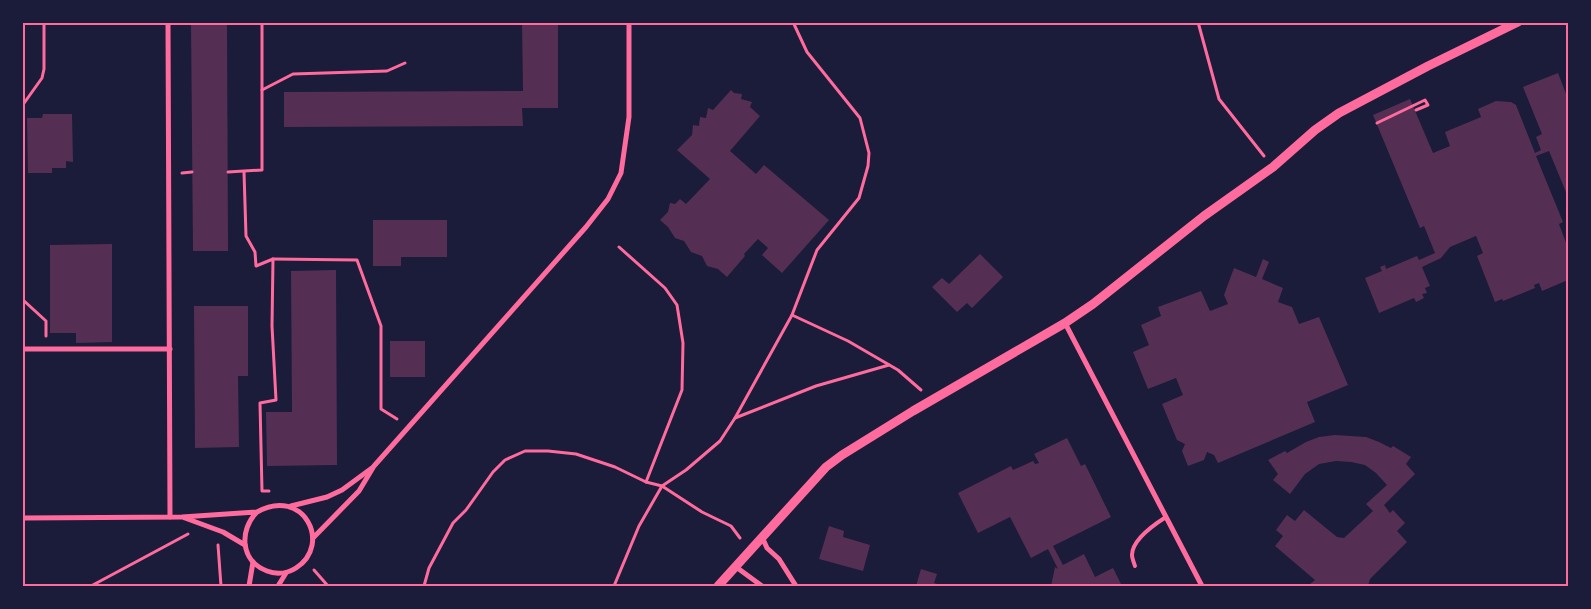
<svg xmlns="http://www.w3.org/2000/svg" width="1591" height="609" font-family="Jost,sans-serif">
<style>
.building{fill:#542f53}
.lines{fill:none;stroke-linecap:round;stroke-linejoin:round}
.path{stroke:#ff6b9d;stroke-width:3}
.service{stroke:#ff6b9d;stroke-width:4}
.minor{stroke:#ff6b9d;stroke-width:5}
.tertiary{stroke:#ff6b9d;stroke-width:9}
.neatline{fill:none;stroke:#ff6b9d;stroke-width:2}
</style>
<rect width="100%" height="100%" fill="#1b1b3a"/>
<!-- building -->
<g class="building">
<polygon points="191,22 227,22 228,251 193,251"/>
<polygon points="522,22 558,22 558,108 522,108 523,126 284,127 284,92 523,91"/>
<polygon points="1558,73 1568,99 1568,197 1549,151 1536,156 1563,222 1559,224 1568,248 1568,280 1542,291 1539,283 1534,285 1535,288 1503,301 1502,299 1495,302 1477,256 1483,253 1476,236 1450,247 1441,258 1422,267 1430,286 1425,288 1427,293 1422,294 1424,298 1416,302 1414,298 1379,313 1365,278 1382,271 1380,267 1385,265 1386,269 1417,256 1419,260 1435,253 1424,226 1420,228 1373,115 1410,99 1433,153 1450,146 1445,132 1481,117 1478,109 1496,101 1511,102 1516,105 1535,153 1541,150 1536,137 1542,134 1523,87"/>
<polygon points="731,90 734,93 742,94 741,99 752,102 750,107 760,116 730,151 756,174 764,165 829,220 782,273 762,255 768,248 758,239 744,254 745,256 727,277 718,269 707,266 702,256 691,252 684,241 675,238 668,227 660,220 668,212 670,203 675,204 680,199 686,204 710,179 677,150 692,135 693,125 699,126 700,117 706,118 708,108 713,110"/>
<polygon points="43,114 72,114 73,162 66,161 66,168 52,168 52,173 28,173 27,118 42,118"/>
<polygon points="373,220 447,220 447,257 401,257 401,266 373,266"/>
<polygon points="112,244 112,342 76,343 76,333 50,333 50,245"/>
<polygon points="980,254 1003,277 972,308 967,303 957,312 932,287 942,278 949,284"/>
<polygon points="1263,259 1269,262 1262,279 1283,288 1278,302 1292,307 1299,324 1319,317 1348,385 1307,402 1315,422 1218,463 1214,455 1207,452 1204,460 1188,466 1182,451 1185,444 1177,440 1162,404 1183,395 1176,378 1148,389 1133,352 1149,345 1141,325 1161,316 1158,307 1201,291 1210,311 1228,304 1224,295 1234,268 1256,277"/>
<polygon points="336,270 337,465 267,466 266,412 292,412 291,271"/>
<polygon points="194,306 248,306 248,376 238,376 239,447 195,448"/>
<rect x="390" y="341" width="35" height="36"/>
<polygon points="1335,435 1366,437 1379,442 1391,448 1393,446 1411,457 1406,464 1415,474 1384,505 1390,513 1393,510 1405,523 1397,531 1407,542 1370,579 1368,586 1311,586 1310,584 1315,580 1275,546 1283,536 1276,530 1287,515 1295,521 1304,510 1337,537 1344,538 1373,511 1366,504 1387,485 1376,473 1365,465 1351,462 1336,461 1319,464 1305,474 1290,494 1273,480 1278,474 1268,460 1285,451 1287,453 1306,442 1319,437"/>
<polygon points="1067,438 1081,466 1085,464 1111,517 1053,546 1063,565 1084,554 1095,577 1113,568 1122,586 1051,586 1055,567 1058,569 1048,549 1031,558 1010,517 978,533 958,493 1011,466 1013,470 1033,461 1035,464 1039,463 1034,454"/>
<polygon points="829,526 844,531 843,537 870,545 863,571 819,559"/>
<polygon points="921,569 937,574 934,583 944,586 916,586"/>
</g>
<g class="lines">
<!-- path -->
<g class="path">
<polyline points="1198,22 1219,99 1264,156"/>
<polyline points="262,90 293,74 387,71 405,63"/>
<polyline points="22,106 42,78 44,69 44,22"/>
<polyline points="1377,123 1425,100 1428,105 1416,110"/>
<polyline points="228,172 262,170 262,22"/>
<polyline points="244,172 246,236 255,252 256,266 273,259 272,326 276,400 260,403 262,491 269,491"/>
<polyline points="182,173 192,172"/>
<polyline points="619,247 665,288 677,305 683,343 682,390 646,482"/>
<polyline points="273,259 357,260 381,326 381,409 397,419"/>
<polyline points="22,299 46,321 46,336"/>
<polyline points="792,315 848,341 898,370 921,390"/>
<polyline points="735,418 792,315 817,250 859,198 868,166 869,153 860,118 807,52 793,22"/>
<polyline points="218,545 221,586"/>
<polyline points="314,570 328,586"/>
<polyline points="91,586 188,534"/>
<polyline points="424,586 429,568 453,523 466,510 493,472 505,460 525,451 548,451 576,454 615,467 646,482 662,486 702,512 731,526 740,538"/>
<polyline points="614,586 639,526 662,486 686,470 720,441 735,418 816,386 889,365"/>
</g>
<!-- service -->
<path class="service" d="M1135 566C1134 563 1132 558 1132 555 1132 540 1155 524 1166 517"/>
<!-- minor -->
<g class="minor">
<polyline points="168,22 170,517"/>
<polyline points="1065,323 1202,586"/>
<polyline points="22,349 170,349"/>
<polyline points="291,506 327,497 342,490 372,468"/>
<path d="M22 518 182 517 257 512C303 486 333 544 296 568 288 573 277 575 267 571 240 561 239 530 257 512"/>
<polyline points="185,518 223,532 245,545"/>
<polyline points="762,537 767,548 779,559 796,586"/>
<polyline points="313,538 359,491 374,466 586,227 608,199 621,173 629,117 629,22"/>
<polyline points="736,567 762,586"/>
<polyline points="249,586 253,562"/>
<polyline points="278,586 286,573"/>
</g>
<!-- tertiary -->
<polyline class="tertiary" points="718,586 826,467 842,455 913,411 1065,323 1093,304 1204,216 1273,167 1315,130 1339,113 1428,66 1518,22"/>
</g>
<!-- border -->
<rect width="1591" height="609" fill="none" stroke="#1b1b3a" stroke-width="48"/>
<rect x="24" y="24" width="1543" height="561" class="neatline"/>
</svg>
